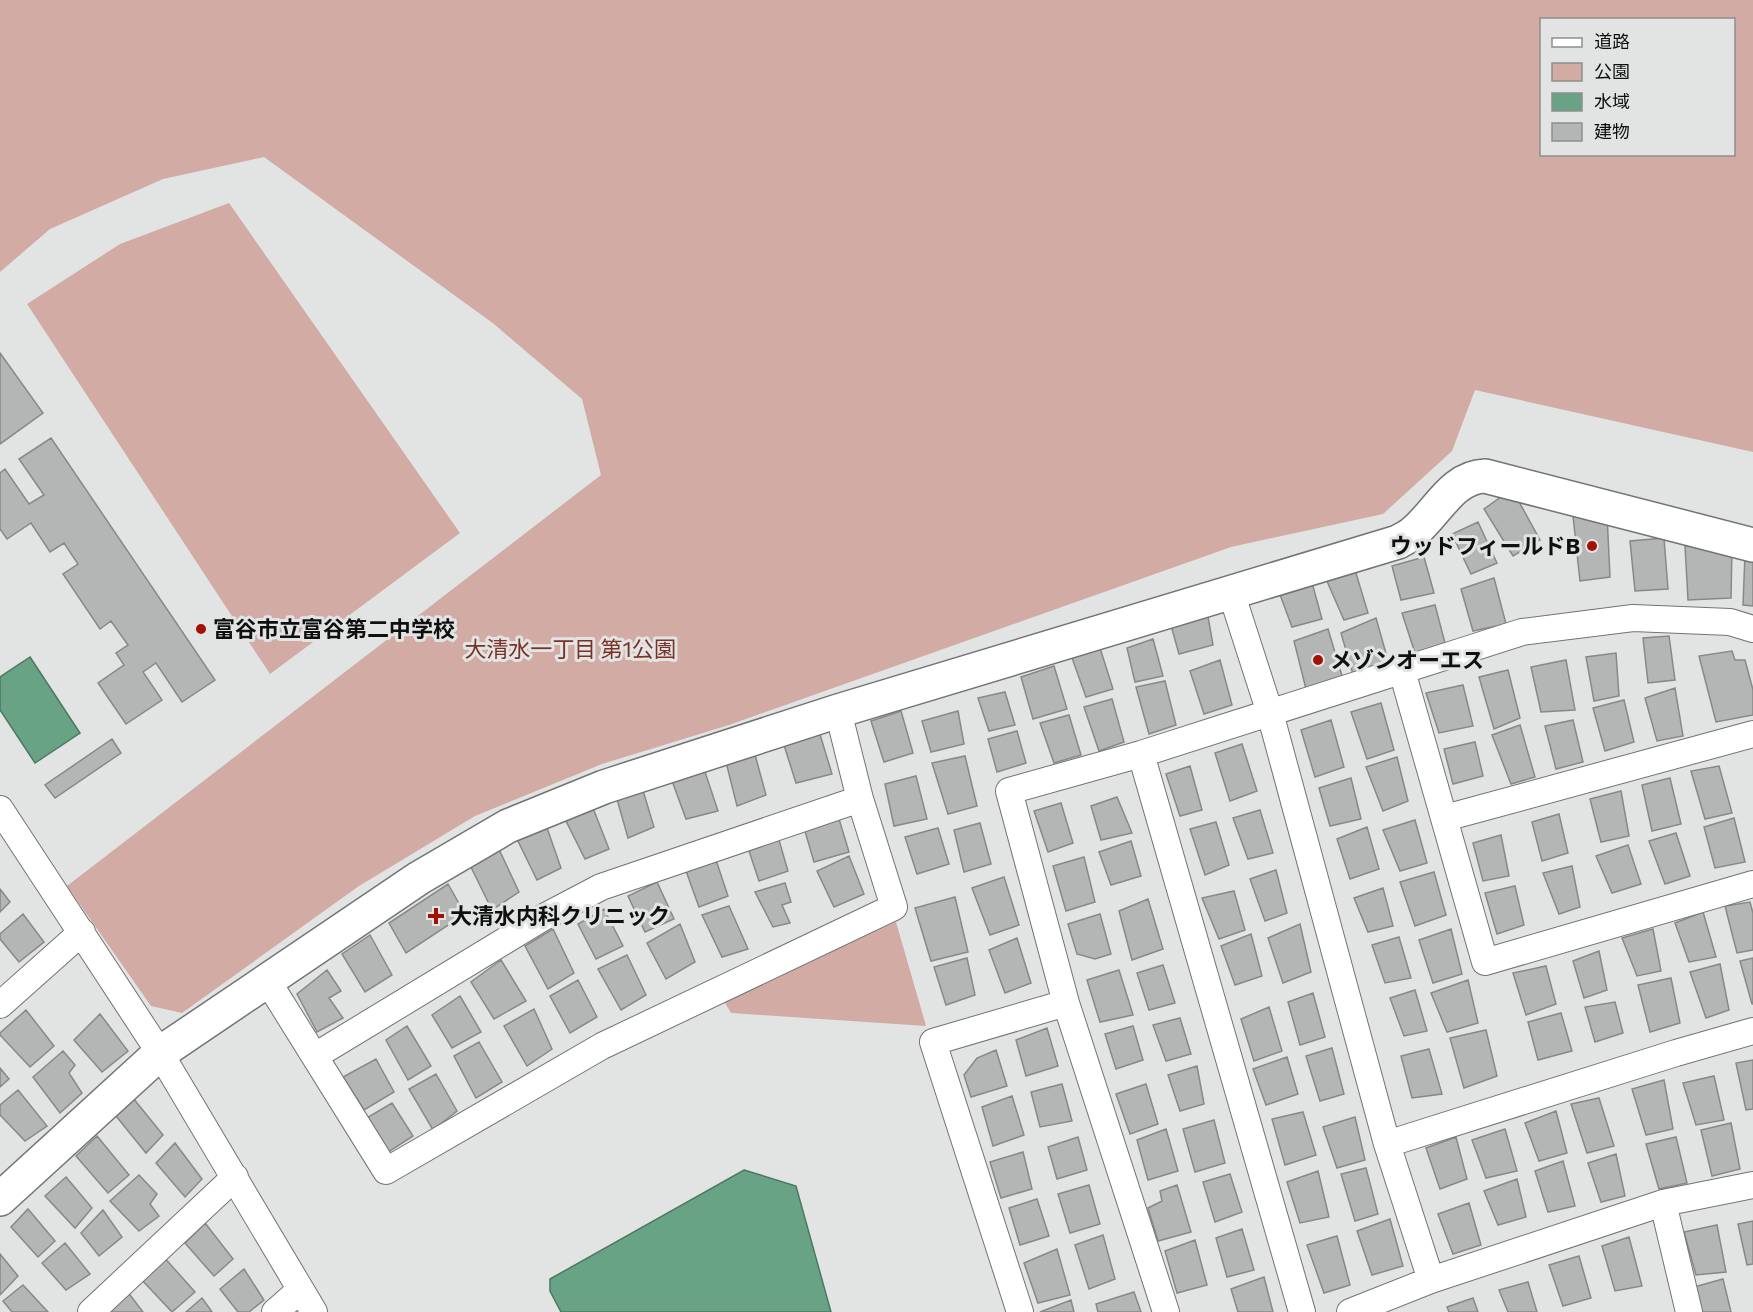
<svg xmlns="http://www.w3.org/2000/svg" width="1753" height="1312" font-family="Commissioner,'Noto Sans JP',sans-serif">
<rect width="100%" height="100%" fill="#e1e4e3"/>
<path fill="#d1aba4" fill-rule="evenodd" d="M0,0H1753V452L1475,390L1452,451L1383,514L1231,547L729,725L602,764L475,816L359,886L182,1013L151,1006L67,886L601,475L582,399L494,324L264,157L163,179L50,229L0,272ZM1542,20H1734V154H1542Z
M229,203L460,533L270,674L27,304L120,244Z
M896,922L926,1026L731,1013L724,1001Z"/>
<path fill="#69a386" stroke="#4e7762" stroke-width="1.5" d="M30,657L80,733L35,763L0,710V677Z
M744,1170L796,1186L831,1312H561L550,1291V1279Z"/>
<path fill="#b3b6b5" stroke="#868988" stroke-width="1.5" d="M0,353L43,413L0,444Z
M51,438L215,680L182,702L156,663L143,672L162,700L126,724L98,683L124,665L116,653L128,645L111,621L100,629L63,574L78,564L64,543L50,552L31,523L7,539L0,529V473L5,469L29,504L44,495L19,459Z
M1512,489L1540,540L1513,556L1484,509Z
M1607,514L1610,577L1580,581L1573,516Z
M1478,522L1497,563L1471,574L1452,534Z
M1664,538L1668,589L1635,591L1630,541Z
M1685,546L1732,547L1731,598L1688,600Z
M1745,554L1753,555V606L1743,605Z
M1424,557L1434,593L1401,600L1392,566Z
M1355,570L1368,613L1344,620L1326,579Z
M1494,578L1506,624L1473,631L1461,589Z
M1311,579L1322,619L1292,627L1279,592Z
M1435,605L1445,643L1415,653L1402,613Z
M1207,611L1213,645L1179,654L1170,622Z
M1376,618L1389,664L1354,678L1341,633Z
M1328,629L1343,679L1306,689L1294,641Z
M1669,636L1675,680L1648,683L1643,638Z
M1153,639L1163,676L1135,682L1127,648Z
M1100,648L1113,689L1086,697L1072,658Z
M1732,651L1735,660H1745L1753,690V715L1716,722L1699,656Z
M1616,653L1619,696L1594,701L1586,657Z
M1220,660L1232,705L1204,714L1190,671Z
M1566,660L1575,710L1541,712L1531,667Z
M1054,666L1067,709L1033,719L1021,677Z
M1508,670L1520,718L1494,729L1479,677Z
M1165,681L1176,725L1149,734L1136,687Z
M1463,685L1473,726L1439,733L1426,693Z
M1675,688L1683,736L1657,741L1645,698Z
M1005,692L1015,725L989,731L978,698Z
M1112,699L1124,742L1099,751L1084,707Z
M1624,700L1634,742L1605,751L1593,708Z
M1381,703L1394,750L1367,759L1351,712Z
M901,711L913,753L884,762L871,721Z
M958,711L964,744L931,752L922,721Z
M1069,715L1081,755L1054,763L1040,723Z
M1331,720L1344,767L1315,777L1301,730Z
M1573,720L1583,762L1556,769L1545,726Z
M1520,725L1535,777L1511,784L1492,735Z
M819,731L832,774L796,783L783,742Z
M1017,731L1026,763L997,772L988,739Z
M112,739L121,753L55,798L45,785Z
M1475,742L1483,776L1453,784L1444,749Z
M1242,744L1257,791L1230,801L1215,753Z
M754,751L766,795L737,806L726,762Z
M965,756L977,806L948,814L932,763Z
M1397,757L1408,801L1383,811L1366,767Z
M1190,766L1202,810L1180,816L1166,774Z
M1719,766L1732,813L1705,819L1691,771Z
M704,769L718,811L686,819L671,778Z
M916,776L927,819L894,826L885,784Z
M1351,778L1361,819L1330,826L1319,788Z
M1670,778L1681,824L1652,831L1642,785Z
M641,784L654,827L628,838L615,792Z
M1621,791L1629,836L1601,842L1590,799Z
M1117,797L1132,833L1101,840L1091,806Z
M591,803L609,849L585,859L564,817Z
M1061,803L1073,843L1048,852L1034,811Z
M836,809L849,852L814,862L802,821Z
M1260,810L1273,853L1248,859L1233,818Z
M1559,814L1568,853L1542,861L1532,822Z
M1734,818L1745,862L1715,868L1704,827Z
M1415,820L1427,863L1400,871L1383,830Z
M1216,822L1229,865L1205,875L1190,829Z
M980,823L991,864L964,872L954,830Z
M546,825L561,868L537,880L517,839Z
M1367,827L1379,869L1350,879L1337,839Z
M938,828L949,864L917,874L905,837Z
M776,830L788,871L759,881L746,842Z
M1676,833L1690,876L1665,884L1649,841Z
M1501,835L1509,876L1483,881L1473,843Z
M1131,841L1141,876L1111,885L1099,852Z
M1628,845L1641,884L1612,893L1596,856Z
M498,847L519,892L492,910L469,863Z
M849,856L864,894L834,907L817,871Z
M1084,857L1095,902L1066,911L1053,866Z
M716,860L728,896L699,907L686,871Z
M1572,866L1580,907L1559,914L1543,873Z
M1276,870L1287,913L1265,921L1250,879Z
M1434,872L1446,915L1415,926L1400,882Z
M1004,877L1019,925L990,935L972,888Z
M657,882L674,919L645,932L628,896Z
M785,883L791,902L782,905L790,923L773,927L755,892Z
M448,884L465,914L406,953L389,923Z
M1515,886L1524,925L1497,934L1485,893Z
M1383,888L1393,926L1368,932L1354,898Z
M0,889L10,902L0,912Z
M1234,891L1245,930L1219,939L1202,898Z
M955,897L968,952L931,961L915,908Z
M1148,899L1163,949L1132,960L1119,911Z
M1750,902L1753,913V950L1737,953L1725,906Z
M729,906L748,949L722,957L702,915Z
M604,909L623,946L596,959L578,924Z
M1703,912L1716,957L1689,962L1675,923Z
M23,914L44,942L19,962L0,939V934Z
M1100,914L1111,954L1095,959L1077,954L1068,924Z
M680,924L695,962L666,979L647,943Z
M1300,924L1311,972L1283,983L1268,938Z
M553,929L574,973L548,989L525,946Z
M1451,929L1462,974L1433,983L1419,940Z
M1653,929L1661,971L1637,976L1622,938Z
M1251,934L1262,976L1235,985L1221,946Z
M370,935L392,975L365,992L342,954Z
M1399,937L1411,978L1385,983L1372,945Z
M1017,938L1031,983L1005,993L989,950Z
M1599,951L1607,990L1584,998L1573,961Z
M627,955L646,995L621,1010L598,969Z
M967,958L975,995L946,1005L934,967Z
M1753,958V1004H1752L1740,961Z
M501,960L526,1001L494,1019L471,982Z
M1720,964L1729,1010L1706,1018L1690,972Z
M1163,965L1175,1003L1149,1010L1137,973Z
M1546,966L1556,1004L1526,1015L1513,973Z
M327,970L341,991L329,998L343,1018L317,1032L297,994Z
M1119,970L1133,1015L1100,1022L1087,980Z
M1671,978L1680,1023L1650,1032L1638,985Z
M578,980L597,1017L570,1033L550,996Z
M1468,980L1478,1023L1447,1032L1431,993Z
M1415,990L1427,1031L1404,1036L1390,998Z
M1313,993L1325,1037L1300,1045L1288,1002Z
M460,996L481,1032L452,1048L432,1015Z
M1615,1002L1623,1033L1595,1042L1585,1007Z
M1269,1007L1282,1051L1254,1061L1241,1019Z
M534,1009L552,1049L527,1066L504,1026Z
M26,1010L54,1046L30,1067L0,1035V1033Z
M1561,1013L1572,1051L1538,1060L1528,1022Z
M100,1014L128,1051L102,1072L74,1040Z
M1180,1018L1191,1054L1166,1061L1153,1025Z
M407,1026L431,1066L408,1080L386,1040Z
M1133,1026L1143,1060L1116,1069L1105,1034Z
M1047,1028L1058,1066L1026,1076L1016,1040Z
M1486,1030L1497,1076L1464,1088L1450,1038Z
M479,1042L502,1082L476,1098L454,1056Z
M1332,1048L1344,1094L1320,1101L1306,1056Z
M1429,1049L1442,1094L1412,1098L1401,1056Z
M996,1050L1007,1086L971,1097L964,1075L977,1058Z
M63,1051L75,1065L69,1073L82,1093L60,1113L33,1077Z
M1287,1057L1298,1094L1266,1105L1253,1069Z
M376,1059L394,1092L364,1110L343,1077Z
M1753,1060V1109L1746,1110L1736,1063Z
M1197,1066L1204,1104L1180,1111L1168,1075Z
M0,1068L9,1079L0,1087Z
M436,1074L457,1111L433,1130L409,1089Z
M1714,1076L1724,1120L1696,1125L1683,1083Z
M1664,1080L1673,1129L1646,1135L1632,1089Z
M1062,1084L1072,1121L1040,1127L1031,1092Z
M1146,1084L1158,1124L1130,1134L1116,1094Z
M18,1090L47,1126L25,1141L0,1115V1105Z
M1012,1096L1024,1135L993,1146L982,1107Z
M133,1098L163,1135L146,1153L116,1116Z
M1599,1098L1614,1146L1587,1153L1571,1104Z
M392,1103L413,1136L387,1153L365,1119Z
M1556,1111L1567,1153L1539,1161L1525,1123Z
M1303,1112L1316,1155L1285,1165L1272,1119Z
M1355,1117L1365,1160L1337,1168L1323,1127Z
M1214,1120L1225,1163L1195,1172L1183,1129Z
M1731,1123L1740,1169L1712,1176L1701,1130Z
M1166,1129L1178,1171L1148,1180L1137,1140Z
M1505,1129L1517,1171L1486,1178L1472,1140Z
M97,1136L129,1175L108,1193L76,1156Z
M1078,1137L1087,1170L1057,1179L1048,1147Z
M1456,1137L1467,1179L1440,1189L1426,1148Z
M1676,1137L1687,1183L1659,1189L1646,1144Z
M175,1143L202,1179L185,1197L156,1163Z
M1023,1152L1032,1189L1001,1198L990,1162Z
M1616,1154L1625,1196L1601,1202L1588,1163Z
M1563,1161L1575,1206L1548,1212L1535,1171Z
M1366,1168L1378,1214L1355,1221L1341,1174Z
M1318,1171L1329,1217L1300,1223L1287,1182Z
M1230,1174L1242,1212L1215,1222L1203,1182Z
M139,1175L157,1194L150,1204L159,1216L139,1231L110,1201Z
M66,1177L92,1208L75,1228L45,1196Z
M1517,1179L1526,1217L1498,1225L1484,1191Z
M1089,1185L1100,1224L1070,1233L1058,1194Z
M1177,1185L1191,1232L1158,1241L1148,1208L1162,1201L1160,1191Z
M1037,1199L1049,1236L1020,1245L1009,1208Z
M1469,1203L1481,1245L1453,1254L1438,1214Z
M28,1209L55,1241L38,1257L11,1227Z
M103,1210L122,1237L99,1256L81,1233Z
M1390,1219L1403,1266L1372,1275L1357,1231Z
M1753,1221V1264L1747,1265L1738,1224Z
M205,1223L233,1259L214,1276L185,1243Z
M1717,1225L1726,1272L1696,1275L1684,1232Z
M1242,1229L1254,1270L1227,1277L1216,1238Z
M1103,1235L1115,1279L1089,1289L1075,1245Z
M1337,1236L1350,1285L1324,1293L1307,1245Z
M1629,1237L1642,1286L1615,1291L1602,1246Z
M1195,1240L1207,1285L1177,1293L1165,1251Z
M65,1243L90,1274L66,1290L42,1263Z
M1057,1249L1070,1295L1038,1303L1024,1263Z
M0,1254L18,1276L0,1295Z
M162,1255L195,1292L172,1312L140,1278Z
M1579,1256L1591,1298L1563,1306L1549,1265Z
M244,1269L264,1300L249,1312H238L220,1289Z
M1264,1277L1273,1312H1238L1231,1289Z
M1723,1279L1731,1312H1701L1694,1287Z
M1528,1282L1537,1312H1508L1499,1290Z
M23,1285L48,1312H12L3,1301Z
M127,1291L143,1312H106Z
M1134,1292L1141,1312H1098L1096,1304Z
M202,1298L212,1312H186Z
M1473,1298L1478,1312H1449L1447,1307Z
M1071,1300L1074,1312H1040Z"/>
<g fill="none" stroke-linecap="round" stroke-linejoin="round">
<g stroke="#717473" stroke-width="28">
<path id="street" d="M1231,592L1270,713L1387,1144L1431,1280
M1402,671L1485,962L1753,884
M1141,754L1302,1312
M0,809L160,1053L314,1312
M1445,818L1753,734
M267,980L386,1171L602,1046L894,907L860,799L838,711
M0,1005L82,932
M315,1056L544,917L601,887L860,799
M1387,1144L1676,1053L1753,1031
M1663,1203L1689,1312
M91,1312L235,1177
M275,1312L300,1290
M1020,1312L933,1042L1066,1003
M1166,1312L1066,1003L1009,791L1141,754L1522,632L1633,618L1730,622L1753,629
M1350,1312L1431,1280L1663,1203L1753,1185"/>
</g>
<g stroke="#717473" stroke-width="36">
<path id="secondary" d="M0,1199L160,1053L419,878L508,826L604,787L838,711L1398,542C1403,539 1410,536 1414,532C1437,513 1452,477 1485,476L1753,545"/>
</g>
<use href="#street" stroke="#fff" stroke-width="26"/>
<use href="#secondary" stroke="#fff" stroke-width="33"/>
</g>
<g fill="#a41005" stroke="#e1e4e3" stroke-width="2">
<circle cx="1592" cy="546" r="6"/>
<circle cx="201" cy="629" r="6"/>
<circle cx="1318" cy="660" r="6"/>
<path d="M433 907h6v6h6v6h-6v6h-6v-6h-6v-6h6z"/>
</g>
<g text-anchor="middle" stroke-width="6" stroke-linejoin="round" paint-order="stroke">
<g font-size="22" font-weight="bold" fill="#0e0f0e" stroke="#e1e4e3" text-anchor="start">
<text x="1580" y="554" text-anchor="end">ウッドフィールドB</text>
<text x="213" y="637">富谷市立富谷第二中学校</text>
<text x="1330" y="668">メゾンオーエス</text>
<text x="450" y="924">大清水内科クリニック</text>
</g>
<g font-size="22" fill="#7a3127" stroke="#e1e4e3">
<text x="570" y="657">大清水一丁目 第1公園</text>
</g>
</g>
<rect x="1540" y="18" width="195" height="138" fill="#e1e4e3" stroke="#8d8f8e" stroke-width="1.5"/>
<rect x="1552" y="38" width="30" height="9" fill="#ffffff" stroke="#8d8f8e" stroke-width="1.5"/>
<text x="1594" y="48" font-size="18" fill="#0e0f0e">道路</text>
<rect x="1552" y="63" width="30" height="18" fill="#d1aba4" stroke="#8d8f8e" stroke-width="1.5"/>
<text x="1594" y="78" font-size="18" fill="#0e0f0e">公園</text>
<rect x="1552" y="93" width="30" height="18" fill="#69a386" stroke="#8d8f8e" stroke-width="1.5"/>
<text x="1594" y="108" font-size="18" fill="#0e0f0e">水域</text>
<rect x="1552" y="123" width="30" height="18" fill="#b3b6b5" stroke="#8d8f8e" stroke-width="1.5"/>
<text x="1594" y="138" font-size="18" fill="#0e0f0e">建物</text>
</svg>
